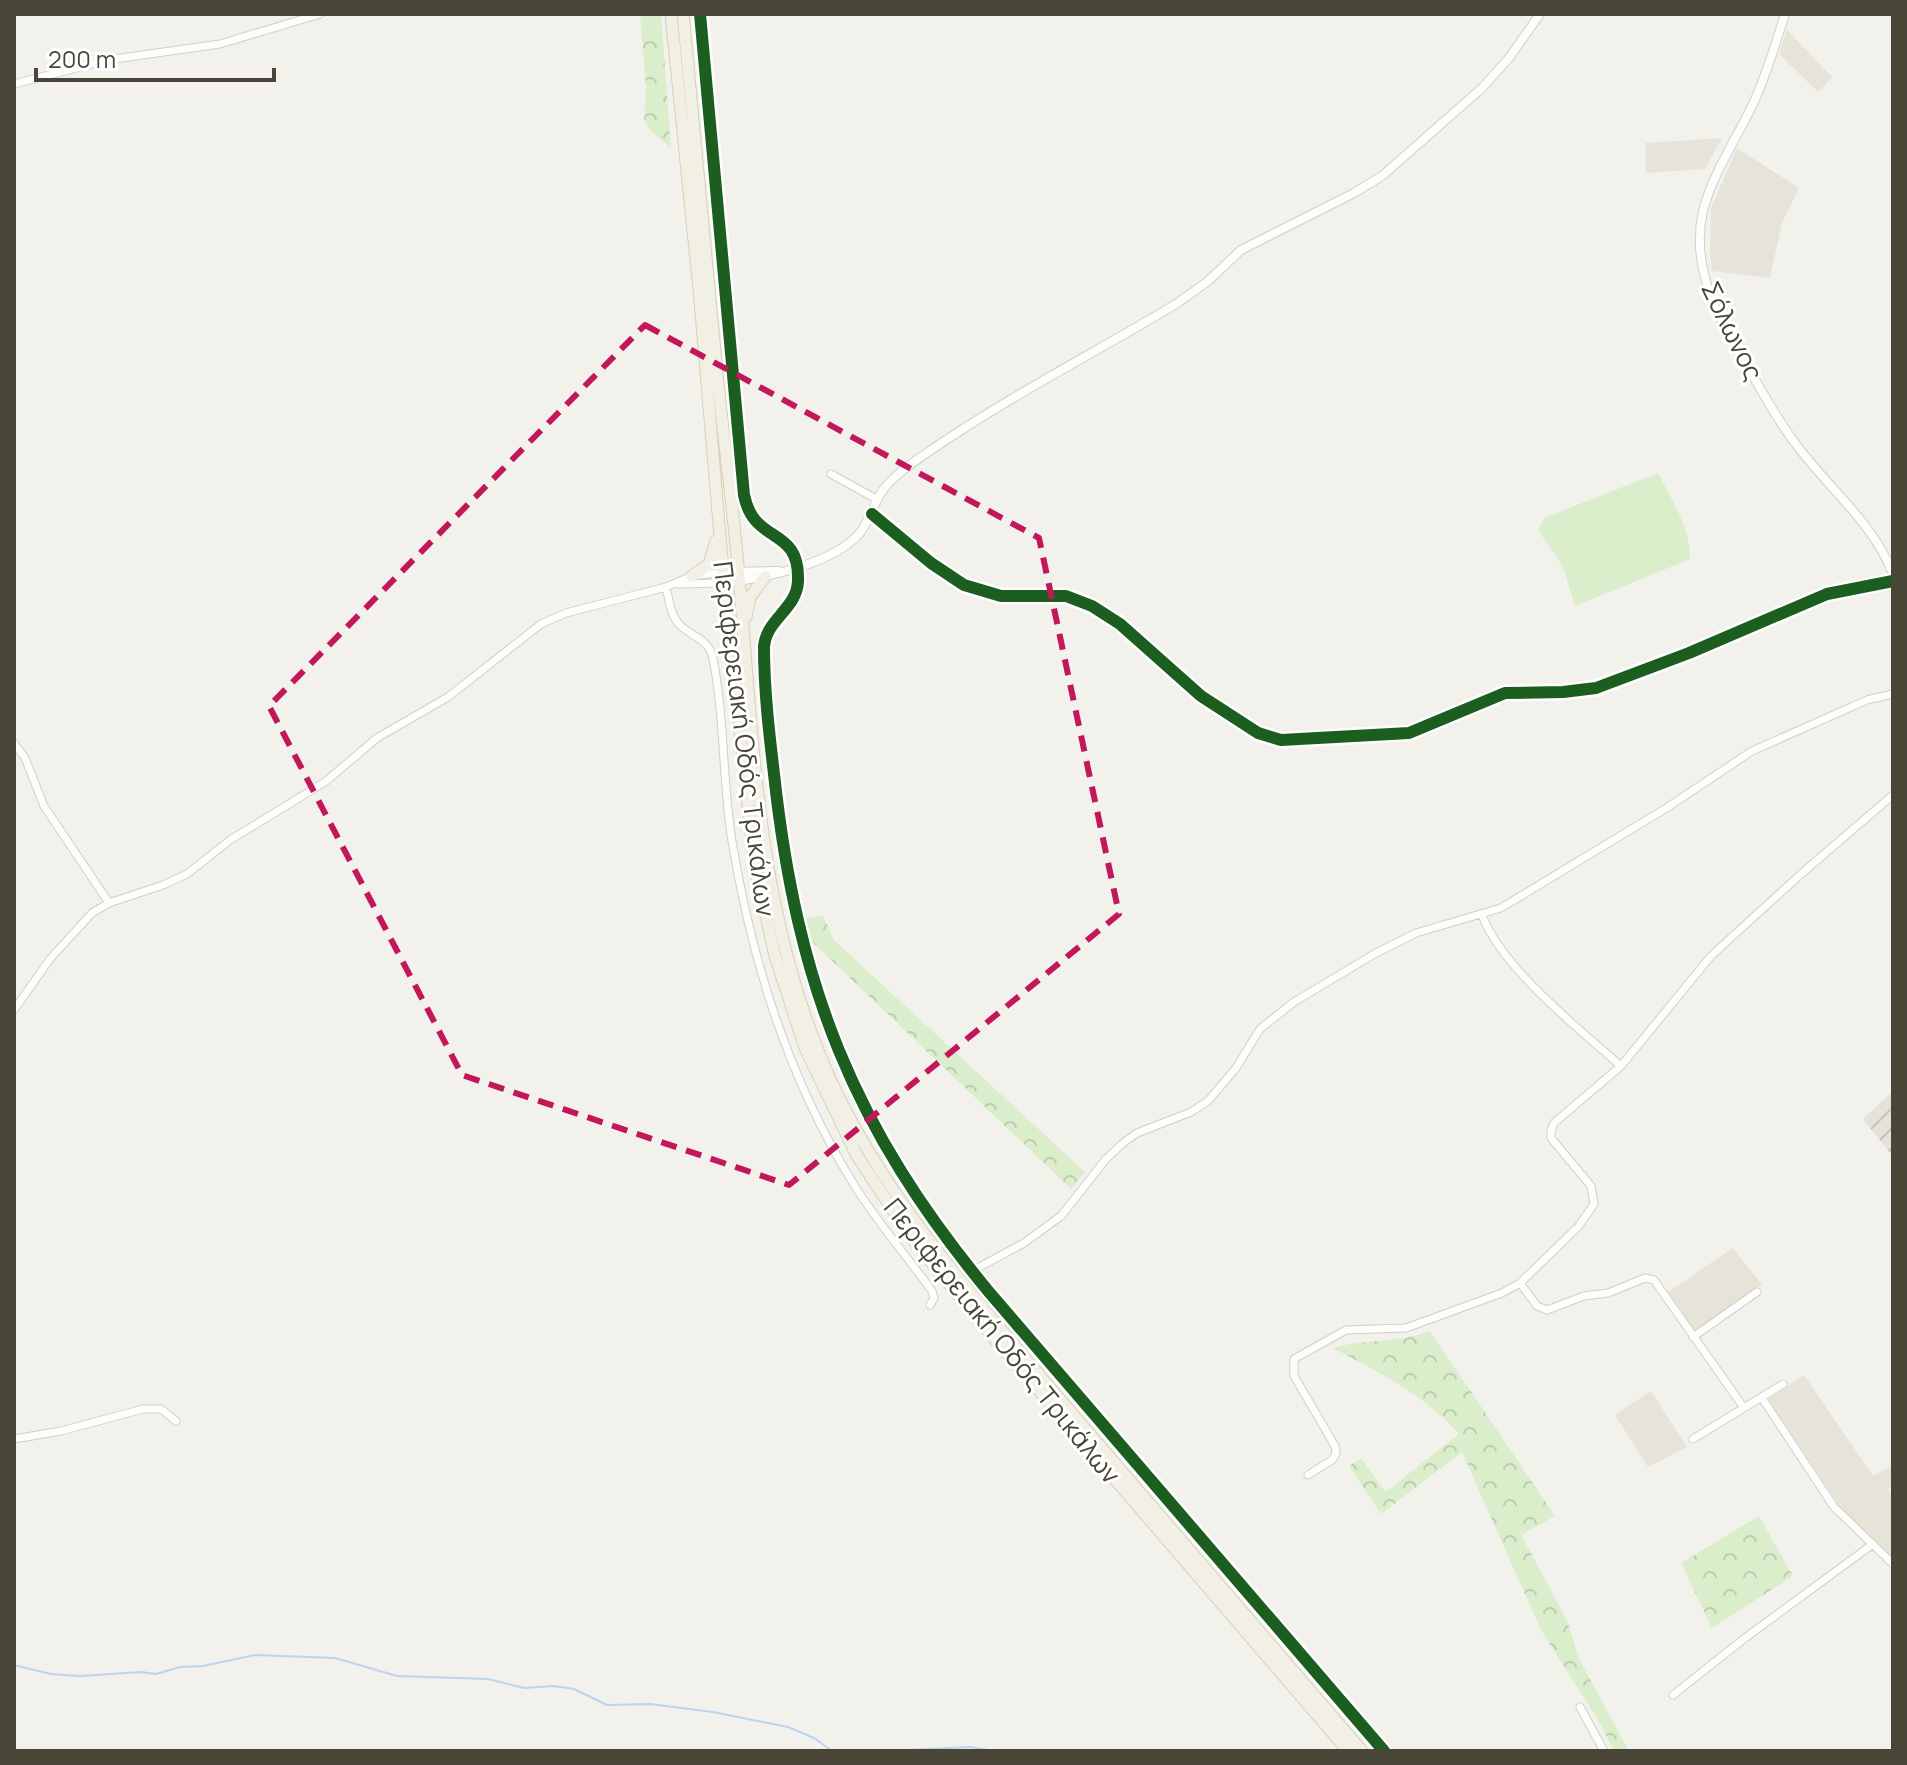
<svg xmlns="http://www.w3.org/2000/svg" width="1907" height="1765" font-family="Manrope,sans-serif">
<defs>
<pattern id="industrial-furrows" width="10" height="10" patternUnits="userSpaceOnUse" patternTransform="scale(2)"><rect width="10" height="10" fill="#e5e2dc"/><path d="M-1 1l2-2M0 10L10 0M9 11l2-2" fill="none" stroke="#c6c3bd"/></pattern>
<pattern id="forest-crowns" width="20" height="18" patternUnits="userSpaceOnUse" patternTransform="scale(2)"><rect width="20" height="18" fill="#dbeecc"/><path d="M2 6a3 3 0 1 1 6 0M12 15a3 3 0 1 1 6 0" fill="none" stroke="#bdcdb0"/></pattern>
</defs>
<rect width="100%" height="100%" fill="#f2f1ec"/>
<path fill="#e6e4d9" d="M1787,30L1832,77L1818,92L1779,54Z
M1722,138L1705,169L1646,173L1645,143Z
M1737,148L1799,188L1782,223L1770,278L1712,271L1710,251L1711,208Z
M1733,1248L1762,1285L1695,1332L1668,1292Z
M1804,1375L1873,1476L1893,1465V1485L1887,1489L1893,1496V1559L1843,1511L1768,1399Z
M1651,1391L1687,1447L1648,1467L1615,1415Z"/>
<path fill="url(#industrial-furrows)" d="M1893,1091V1157L1863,1119Z"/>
<path fill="#dbeecc" d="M1658,473C1671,499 1691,528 1690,559L1575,606L1563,567L1538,530L1544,518Z"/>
<path fill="url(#forest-crowns)" d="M640,14H661L671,148L652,132L644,120L646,88Z
M823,916L834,940L1085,1172L1071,1189L805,935L802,918Z
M1430,1331L1555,1516L1521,1535L1567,1620L1579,1659L1629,1751H1614L1598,1720L1541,1630L1462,1452L1381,1514L1349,1466L1361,1458L1385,1492L1459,1434C1425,1395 1378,1372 1333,1348C1366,1338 1397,1344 1430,1331Z
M1759,1516L1793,1576L1712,1628L1681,1563Z"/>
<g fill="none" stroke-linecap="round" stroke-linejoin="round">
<path stroke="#bbd4f1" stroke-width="2" d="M14,1665L51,1674L80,1676L141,1672L156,1674L180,1667L203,1666L255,1655L335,1658L397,1676L488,1679L524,1688L554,1686L574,1689L607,1705L650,1704L713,1712L788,1727L814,1738L832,1751
M886,1751L970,1747L995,1751"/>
<g stroke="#d0cfc9" stroke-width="9">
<path id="minor" d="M700,14L744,495C754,546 800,525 798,581C797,609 766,619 764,647C764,689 769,732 774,774C797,986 853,1128 989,1292L1384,1751
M14,84L107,60L220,44L320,14
M831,474L878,500
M872,514L931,563L964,585L1001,596H1066L1092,606L1120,624L1201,696L1258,733L1281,740L1409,733L1505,693L1563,692L1596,688L1689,653L1827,594L1893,581
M678,584L724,583
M666,587C669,599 670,614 679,624C690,636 705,637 712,654C725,715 722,779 732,841C752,963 788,1078 853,1183C876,1221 906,1255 932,1291L934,1298L930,1305
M14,743L25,758L44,806L109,903
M1482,915C1501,967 1579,1029 1621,1066
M14,1010L50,959L92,913L109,903L163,885L187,874L230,840L325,782L377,738L448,697L541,624L566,613L666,587L692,576L723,572
M972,1271L1024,1243L1061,1216L1106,1159L1123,1143L1137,1133L1191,1112L1208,1101L1236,1068L1260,1029L1294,1002L1376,953L1416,933L1501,908L1668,807L1752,751L1867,700L1893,694
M1520,1283L1537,1306L1547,1310L1584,1296L1608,1293L1645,1278L1654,1280L1744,1408
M1693,1337L1757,1292
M1762,1398L1834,1507L1893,1564
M14,1439L61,1431L143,1409H161L176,1421
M1693,1439L1783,1384
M1308,1475L1332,1460L1336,1454L1335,1446L1294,1376V1359L1346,1330L1406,1328L1502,1293L1520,1283L1578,1227L1594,1204L1591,1186L1551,1138V1131L1554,1123L1621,1066L1711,956L1801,874L1893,795
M1673,1695L1745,1638L1873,1544
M1580,1707L1604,1751"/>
</g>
<g stroke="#d0cfc9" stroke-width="10">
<path id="tertiary" d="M1785,14C1775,45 1766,77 1752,106C1735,141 1713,173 1703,211C1689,272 1723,326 1753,376C1766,399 1779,422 1795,443C1827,487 1873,522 1893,574
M723,572L778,571
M724,583C763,578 831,565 859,534C869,522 872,509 879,496C891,476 915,461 934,448C1012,395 1096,352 1176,304L1207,282L1241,250L1354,193L1382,176L1482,88L1509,58L1540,14"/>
</g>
<g stroke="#d5d1b9" stroke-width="13">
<path id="primary" d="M671,14L699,289L724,583L754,862L775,956L805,1048L857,1156L910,1236L993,1337L1348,1751
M683,14C695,133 706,253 717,373C724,441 733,508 739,576C754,751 757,918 831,1081C886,1200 974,1297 1057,1396C1158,1515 1260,1633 1362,1751
M692,576L709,564L716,541
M746,617L750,597L765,577"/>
</g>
<use href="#minor" stroke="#fdfdfc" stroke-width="7"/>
<use href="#tertiary" stroke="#fdfdfc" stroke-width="8"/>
<use href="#primary" stroke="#f2f0e4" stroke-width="11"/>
<g stroke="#fff" stroke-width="17">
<path id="cycleway" d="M700,14L744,495C754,546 800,525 798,581C797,609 766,619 764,647C764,689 769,732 774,774C797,986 853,1128 989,1292L1384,1751
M872,514L931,563L964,585L1001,596H1066L1092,606L1120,624L1201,696L1258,733L1281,740L1409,733L1505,693L1563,692L1596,688L1689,653L1827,594L1893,581"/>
</g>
<use href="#cycleway" stroke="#1b5e20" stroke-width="12"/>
</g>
<path fill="none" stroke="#c2185b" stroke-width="6" stroke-dasharray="16 10" stroke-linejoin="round" d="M645,325L1039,538L1119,914L789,1185L462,1075L269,706Z"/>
<g text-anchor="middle" stroke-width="6" stroke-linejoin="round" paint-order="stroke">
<g font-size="26" fill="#494537" stroke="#fff">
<text transform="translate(1732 331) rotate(64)" y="9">Σόλωνος</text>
<text transform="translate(744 739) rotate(83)" y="9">Περιφερειακή Οδός Τρικάλων</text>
<text transform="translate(1002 1341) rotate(51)" y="9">Περιφερειακή Οδός Τρικάλων</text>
</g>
</g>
<rect width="1907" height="1765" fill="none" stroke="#494537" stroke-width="32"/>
<path d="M36 68v12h238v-12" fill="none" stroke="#494537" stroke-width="4"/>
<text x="48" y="68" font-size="24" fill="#494537" stroke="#ffffff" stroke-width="6" paint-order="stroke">200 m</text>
</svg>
